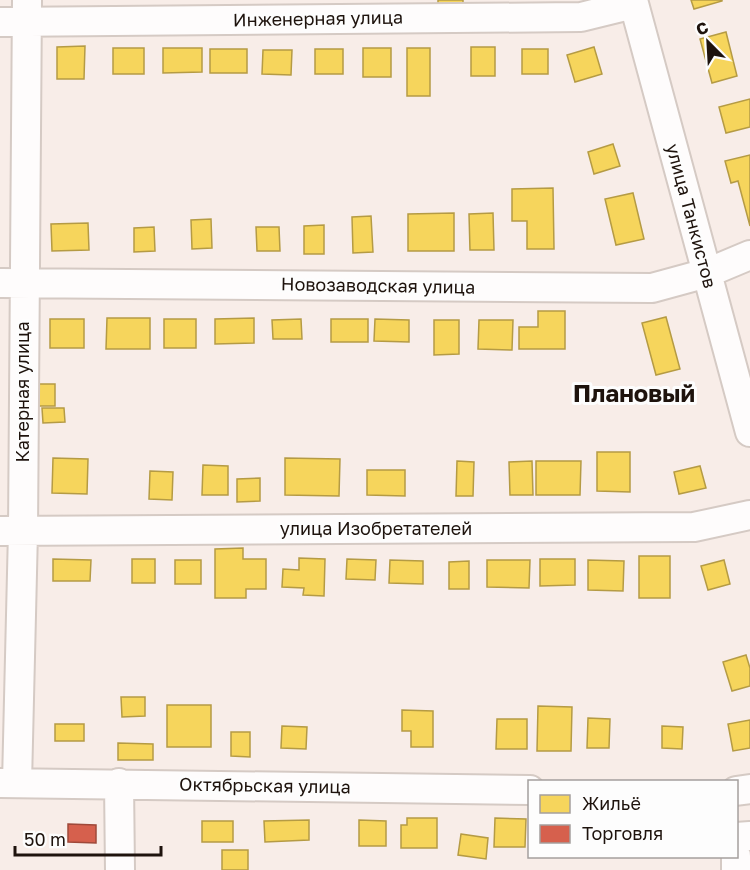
<svg xmlns="http://www.w3.org/2000/svg" width="750" height="870" font-family="'Golos Text',sans-serif">
<rect width="100%" height="100%" fill="#f8ede8"/>
<path fill="#f6d55c" stroke="#b59b44" stroke-width="1.5" d="M438,0H463V4H438Z
M691,0H722V1L694,9Z
M726,32L737,76L712,83L700,39Z
M85,46L84,79H57V47Z
M471,47H495V76H471Z
M594,47L602,74L575,82L567,55Z
M113,48H144V74H113Z
M163,48H202V72L163,73Z
M363,48H391V77H363Z
M407,48H430V96H407Z
M210,49H247V73H210Z
M315,49H343V74H315Z
M522,49H548V74H522Z
M263,50H292L291,75L262,74Z
M750,99V127L726,133L719,107Z
M613,144L620,166L594,174L588,152Z
M750,155V226L738,181L731,183L725,161Z
M553,188L554,249H527V221H512V189Z
M633,193L644,239L616,245L605,199Z
M454,213V251H408V214Z
M493,213L494,250H470L469,214Z
M371,216L373,252L353,253L352,217Z
M211,219L212,248L192,249L191,220Z
M88,223L89,250L52,251L51,224Z
M324,225V254H304V226Z
M154,227L155,251L134,252V228Z
M256,227H279L280,251H257Z
M538,311H565V349H519V327H538Z
M666,317L680,369L656,375L642,323Z
M107,318H150V349H106Z
M254,318V343L215,344V319Z
M50,319H84V348H50Z
M164,319H196V348H164Z
M301,319L302,339H273L272,320Z
M331,319H368V342H331Z
M375,319L409,320V342L374,341Z
M434,320H459V354L434,355Z
M479,320H513L512,350L478,349Z
M38,384H55V406H38Z
M42,408H64L65,422L43,423Z
M597,452H630V492L597,491Z
M53,458L88,459L87,494L52,493Z
M285,458L340,459L339,496L285,495Z
M457,461L474,462L473,496H456Z
M532,461L533,495H510L509,462Z
M536,461H581L580,495H536Z
M203,465L228,466V495H202Z
M700,466L706,488L679,494L674,472Z
M367,470H405V496L367,495Z
M150,471L173,472L172,500L149,499Z
M260,478V501L237,502V479Z
M243,548V559H266V589H246V598H215V549Z
M639,556H670V598H639Z
M299,558L325,559L324,596L303,595L304,588L282,587L283,569L299,570Z
M53,559L91,560L90,581H53Z
M132,559H155V583H132Z
M347,559L376,560L375,580L346,579Z
M540,559H575V585L540,586Z
M175,560H201V584H175Z
M390,560L423,561V584L389,583Z
M487,560H530L529,588L487,587Z
M588,560L624,561L623,591L588,590Z
M724,560L730,584L708,590L701,566Z
M469,561V589H449V562Z
M746,655L750,668V686L732,691L723,662Z
M121,697H145V716L122,717Z
M167,705H211V747H167Z
M538,706L572,707L571,751H537Z
M402,710L433,711V747H411V731H402Z
M588,718L610,719L609,748H587Z
M497,719H527V749H496Z
M750,720V748L733,751L728,724Z
M55,724H84V741H55Z
M282,726L307,727L306,749L281,748Z
M662,726L683,727L682,749L662,748Z
M231,732H250V757L231,756Z
M118,743L153,744V760H118Z
M407,818H437V848H401V825H407Z
M495,818L526,819L525,847H494Z
M309,820V840L265,842L264,821Z
M359,820L386,821V846H359Z
M202,821H233V842H202Z
M461,834L488,838L486,859L458,855Z
M222,850H248V870H222Z"/>
<path fill="#d6604d" stroke="#9f493a" stroke-width="1.5" d="M68,824L96,825V843L68,842Z"/>
<g fill="none" stroke-linecap="round" stroke-linejoin="round">
<g stroke="#d5cac4" stroke-width="32">
<path id="minor" d="M633,0L750,432
M0,22L581,17L634,4
M0,283L652,288L707,273L750,255
M0,531L694,527L750,515
M0,783L530,790
M17,783L23,531L27,0
M119,783L120,870
M736,791L750,789
M736,837L750,836
M736,856V870"/>
</g>
<use href="#minor" stroke="#fefcfc" stroke-width="28"/>
</g>
<g text-anchor="middle" stroke-width="6" stroke-linejoin="round" paint-order="stroke">
<g font-size="18" fill="#1e130d" stroke="#fdfdfd">
<text transform="translate(318 19) rotate(-1)" y="6">Инженерная улица</text>
<text transform="translate(691 216) rotate(75)" y="6">улица Танкистов</text>
<text transform="translate(378 286) rotate(1)" y="6">Новозаводская улица</text>
<text transform="translate(23 392) rotate(-90)" y="6">Катерная улица</text>
<text x="376" y="535">улица Изобретателей</text>
<text transform="translate(265 786) rotate(1)" y="6">Октябрьская улица</text>
</g>
<g font-size="24" font-weight="bold" fill="#1e130d" stroke="#fdfdfd">
<text x="634" y="402">Плановый</text>
</g>
</g>
<rect x="528" y="780" width="210" height="78" fill="#fdfdfd" stroke="#a49f9d" stroke-width="1.5"/>
<rect x="540" y="795" width="30" height="18" fill="#f6d55c" stroke="#a49f9d" stroke-width="1.5"/>
<text x="582" y="810" font-size="18" fill="#1e130d">Жильё</text>
<rect x="540" y="825" width="30" height="18" fill="#d6604d" stroke="#a49f9d" stroke-width="1.5"/>
<text x="582" y="840" font-size="18" fill="#1e130d">Торговля</text>
<g transform="translate(708 42) rotate(336)" stroke="#fdfdfd" stroke-width="4.5" paint-order="stroke">
<path d="M0-4.5L10 22L0 15L-10 22Z" fill="#1e130d"/>
<text y="-9" font-size="16" font-weight="bold" text-anchor="middle" fill="#1e130d">С</text>
</g>
<path d="M15 846v9h146v-9" fill="none" stroke="#1e130d" stroke-width="3"/>
<text x="24" y="846" font-size="18" fill="#1e130d" stroke="#fdfdfd" stroke-width="4.5" paint-order="stroke">50 m</text>
</svg>
